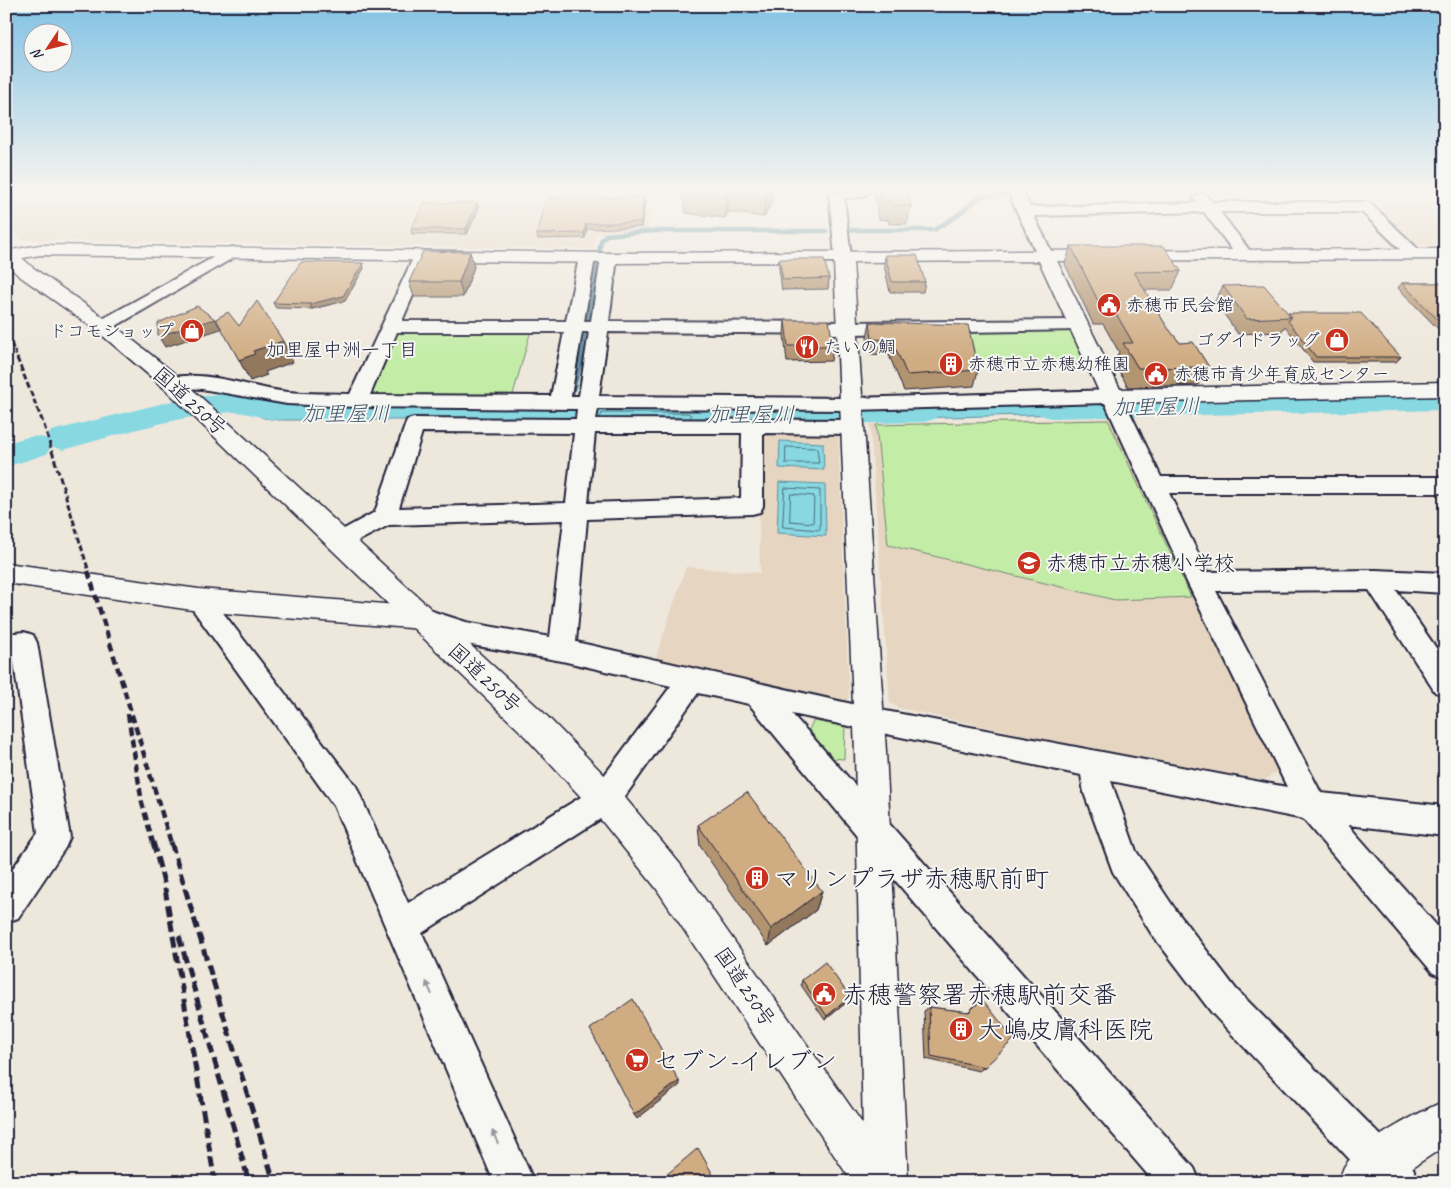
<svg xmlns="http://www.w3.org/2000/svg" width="1451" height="1188" font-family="Caveat,'Klee One',sans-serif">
<rect width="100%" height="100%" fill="#eee7dc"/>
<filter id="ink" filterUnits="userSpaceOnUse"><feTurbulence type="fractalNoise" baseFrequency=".02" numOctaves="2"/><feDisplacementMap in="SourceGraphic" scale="10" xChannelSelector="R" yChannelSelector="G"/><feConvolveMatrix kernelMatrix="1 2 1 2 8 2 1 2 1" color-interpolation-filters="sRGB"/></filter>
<g filter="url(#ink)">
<path fill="#e5d5c1" d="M6,192H795L652,199L647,229L596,235L594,249L22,240L6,225Z
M1355,192H1421L1445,213V246L1412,245Z
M1110,418L1277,771L1265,780L1077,746L899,708L890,703L870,424Z
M766,431H838L849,698L842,703L655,660L686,567L760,573L758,435Z"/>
<path fill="#c3eca7" stroke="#728771" d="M402,329L531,330L512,398L371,397L367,394L394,332Z
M1070,329L1088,365L974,360L966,331Z
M1108,420L1191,597L1115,600L888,545L876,425Z
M813,721L845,726L844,759L832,758L809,730Z"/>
<path fill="#88d8e1" stroke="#5f8f9f" d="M220,394L265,403L296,406L573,409L577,412L575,420H278L264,418L245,410L232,409L216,396Z
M1098,402L1104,406L1107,413L871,419L870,410Z
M595,408L832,409L836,411L837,423L594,422Z
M780,441L823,443L824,470L779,468Z
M779,482L825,484L826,536L777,533Z"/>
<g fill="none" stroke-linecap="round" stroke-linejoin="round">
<path stroke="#4b6b7d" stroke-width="1" d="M266,408L288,410L290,413C284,416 268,415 263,410Z
M600,418L602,413H688L691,415L690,418
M786,447L817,448L819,463H786Z
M785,488L820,490V530L783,527Z
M791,494L814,496L813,523L790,521Z"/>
<path stroke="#5f8f9f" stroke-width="4.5" d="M852,230H934L955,217L981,196L1034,192
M581,360L601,241L606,235L654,231H826"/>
<path stroke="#5f8f9f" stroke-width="5.5" d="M569,404L581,358"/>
<path fill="#88d8e1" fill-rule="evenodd" d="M1445,390V410L1051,418L1040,415L1035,408L1040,401L1051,398Z
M234,392L288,404L293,411L288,418C268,424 252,411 232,412C175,416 118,435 63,450L51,446L47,454L6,467V444C21,439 32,433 47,439L51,431L176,400Z
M924,402L935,405L940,412L935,419L924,422L783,425L772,422L767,415L772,408L783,405Z"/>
<g stroke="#22223b" stroke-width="4">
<path id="street" d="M829,192H869L862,197L844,198L851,257L849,261H837L835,257Z
M1008,192H1023L1030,207L1197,203L1193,198L1201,193L1206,195L1212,202H1366L1371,204L1423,254L1421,258H1409L1362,212H1220L1253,255L1251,259H1239L1204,212L1034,216L1053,255L1051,259H1039L1037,255Z
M232,247L238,249L240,252L238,255L109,330H97L94,326L97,322Z
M422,251L428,252L430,256L402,321H566L579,258L581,254H593L595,258L584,321H591L601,258L603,254H615L617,258L609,321L850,322L1077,320L1083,321L1086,325L1083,329L1077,330L850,334L608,332L599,396L853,398L1112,390L1119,392L1122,396L1161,477H1445V493H1169L1207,572L1376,570L1445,573V593L1396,590L1445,661V696L1435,692L1369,590L1216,591L1321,793L1445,806V836L1348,825L1445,935V978L1433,973L1303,819L1111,781L1136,851L1175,909L1236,989L1413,1168L1419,1182H1371L1212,1013L1151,933L1113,872L1084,793L1081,775L792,714L1194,1168L1200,1182H1154L864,844L749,704L698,693L616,809L422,933L534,1182H494L334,806L186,600L190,593L199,590L208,593L356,786L408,903L594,789L671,686L562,661L466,644L413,625L409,618L413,611L422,608L466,622L550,637L564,520L389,525L341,550L333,547L329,541L333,535L375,512L407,420L414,418L576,419L577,409L357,407L287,404L202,389L165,387L162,383L165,379C205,368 248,388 288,392C308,394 329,393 350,394L414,256L416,252ZM397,332H564L551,396L370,395ZM582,332H589L579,396H571ZM1105,403L1187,582L1287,787L870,708L576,642L587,519L752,514L760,512L763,506V433L853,434L860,432L863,427L860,422L853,420L596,419L598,409L853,410ZM422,432L574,433L566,503L399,508ZM595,433H742L741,498L588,503Z
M24,632L33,635L37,643L70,837L65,848L18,918L6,922V878L38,833L13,655L6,656V634Z"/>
</g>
<g stroke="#22223b" stroke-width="3">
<path id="secondary" d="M40,245L609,253L1445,249V259L1057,261L1120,389L1445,382V396L1112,403L1104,401L1101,396L1039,261L853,262L886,751L908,1182H864L855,751L834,262L609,263L40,255L6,261V251Z
M6,563L199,589L422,607L432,610L436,618L432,626L422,629L199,611L6,583Z"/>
</g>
<g stroke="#22223b" stroke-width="3">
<path id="primary" d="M1445,1101V1146L1390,1182H1338C1340,1177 1342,1172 1344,1167C1358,1144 1419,1112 1445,1101Z"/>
</g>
<g stroke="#22223b" stroke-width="3">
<path id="highway" d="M6,248L12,249L32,267L110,322L180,378L542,711L617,788L680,864L893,1167L900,1182H852L656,888L593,810L520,731L164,388L96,330L18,275L6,263Z"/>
</g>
<use href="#street" fill="#f6f6f2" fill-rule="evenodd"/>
<use href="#secondary" fill="#f6f6f2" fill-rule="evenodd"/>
<use href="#primary" fill="#f6f6f2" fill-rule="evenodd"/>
<use href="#highway" fill="#f6f6f2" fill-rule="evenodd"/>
<path stroke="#22223b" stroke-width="2.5" stroke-dasharray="5 2.5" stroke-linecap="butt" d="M6,330L18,360"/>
<path stroke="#22223b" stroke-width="3" stroke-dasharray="6 3" stroke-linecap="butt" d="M17,358L44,425L89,572"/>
<path stroke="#22223b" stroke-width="4.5" stroke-dasharray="8 4.5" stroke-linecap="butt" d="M88,571L171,843
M128,714L142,803L153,843"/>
<path stroke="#22223b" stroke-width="5" stroke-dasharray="11 5" stroke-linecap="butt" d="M153,842L164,883L215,1182
M171,842L274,1182
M179,936L249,1182"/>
</g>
<path fill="#b39470" stroke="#22223b" d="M682,192H772V201L764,217L728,212L725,218L686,213Z
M875,192H908L911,206L907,224H889L888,220L878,219Z
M644,197L645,201L641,227L587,229L585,238L538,239L537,234Z
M477,203L479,208L467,234H412L411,229Z
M1071,246L1181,271L1172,290H1144L1167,327L1180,343L1209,367L1198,385L1128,387L1114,362L1119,352L1103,324H1093L1065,264Z
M470,252L474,267L463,297H414L409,282Z
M885,255L925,282L923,292H890L884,265Z
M779,259L829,278L828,289L782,290L779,269Z
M364,268L345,301L312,309L276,308L273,303Z
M1402,283H1445V336L1398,288Z
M1223,286L1288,313L1401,357L1396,362H1313L1285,326L1281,332L1238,334L1215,301Z
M785,320L833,346L831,361L787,362L784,335Z
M870,322L978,370L974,386L904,391L889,355L869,354L867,337Z
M698,825L822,891L816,910L768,946L700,846Z
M802,980L847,1002L825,1020L801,985Z
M982,999L985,1067L979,1071L926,1059L924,1011L929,1007L968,1012Z"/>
<path fill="#92785b" stroke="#22223b" d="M767,192H772V201L764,217L765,197Z
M728,193V212L725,218V198Z
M644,197L645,201L641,227V222Z
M477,203L479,208L467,234L466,229Z
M586,224L587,229L585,238L584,233Z
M470,252L474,267L463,297L459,282Z
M363,263L364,268L345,301L312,309L310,304Z
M215,319L221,329L165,347L158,336Z
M283,341L293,362L265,372L267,375L250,381L239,360L253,351Z
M822,891L816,910L768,946L771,929Z
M850,997L847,1002L825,1020L827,1016Z
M679,1081L680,1085L637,1119L634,1115Z"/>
<path fill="#d0ac82" stroke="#22223b" d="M685,192H767L765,197L728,193L725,198Z
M880,192H908L911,206L892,205L891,201H881Z
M644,197L641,222L586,224L584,233L537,234L547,198Z
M424,203H477L466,229H411Z
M1071,246H1164L1181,271L1134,272L1167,327L1180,343L1193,342L1209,367L1138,368L1123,343H1133L1111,305H1100Z
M423,251L470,252L459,282H409Z
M885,255H917L925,282H892Z
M779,259H824L829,278L783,280Z
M301,262L363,263L343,296L310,304L273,303Z
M1402,283H1445V327Z
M1264,285L1291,317L1247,319L1223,286Z
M257,301L283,341L253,351L255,354L239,360L216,319L228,312L239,326Z
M197,306L215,319L158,336V323Z
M1288,313H1361L1401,357H1316L1288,321L1291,317Z
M785,320H829L833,346H788Z
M870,322L968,325L978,370L907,375L892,340L872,339Z
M747,792L822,891L771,929L698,825Z
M825,962L850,997L827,1016L802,980Z
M633,999L679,1081L634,1115L590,1029Z
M982,999L1014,1039L985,1067L931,1056L929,1007L969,1012Z
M698,1148L717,1182H658Z"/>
<defs><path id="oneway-solid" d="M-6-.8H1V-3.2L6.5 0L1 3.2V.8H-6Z" transform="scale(1.25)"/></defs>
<g fill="#9797a0">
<use href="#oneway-solid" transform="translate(429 988) rotate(-114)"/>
<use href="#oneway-solid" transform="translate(495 1137) rotate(-114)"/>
</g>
</g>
<linearGradient id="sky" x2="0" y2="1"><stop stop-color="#81c2e5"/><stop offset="0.53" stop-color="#f7f4ef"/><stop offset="1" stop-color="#f7f4ef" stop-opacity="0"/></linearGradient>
<rect width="1451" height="359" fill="url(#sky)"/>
<defs>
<g id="civic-disc" transform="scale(1.25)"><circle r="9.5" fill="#c8321e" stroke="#f6f6f2"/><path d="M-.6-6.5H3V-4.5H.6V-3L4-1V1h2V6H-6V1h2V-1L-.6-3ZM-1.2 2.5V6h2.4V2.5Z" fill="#fff"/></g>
<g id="shop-disc" transform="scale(1.25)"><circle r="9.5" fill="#c8321e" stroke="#f6f6f2"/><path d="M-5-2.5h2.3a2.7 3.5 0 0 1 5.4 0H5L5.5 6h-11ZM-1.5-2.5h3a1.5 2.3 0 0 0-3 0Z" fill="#fff"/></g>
<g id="restaurant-disc" transform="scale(1.25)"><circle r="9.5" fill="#c8321e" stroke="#f6f6f2"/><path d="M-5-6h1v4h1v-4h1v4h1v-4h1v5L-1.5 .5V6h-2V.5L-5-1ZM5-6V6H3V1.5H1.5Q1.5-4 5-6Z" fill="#fff"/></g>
<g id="building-disc" transform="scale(1.25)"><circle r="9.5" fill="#c8321e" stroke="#f6f6f2"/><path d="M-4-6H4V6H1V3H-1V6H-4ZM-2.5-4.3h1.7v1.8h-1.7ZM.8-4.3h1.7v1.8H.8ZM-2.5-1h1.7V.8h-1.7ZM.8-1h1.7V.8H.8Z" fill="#fff"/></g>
<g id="school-disc" transform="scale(1.25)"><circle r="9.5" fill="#c8321e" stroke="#f6f6f2"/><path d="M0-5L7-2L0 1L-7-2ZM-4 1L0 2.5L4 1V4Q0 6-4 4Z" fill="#fff"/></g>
<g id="supermarket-disc" transform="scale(1.25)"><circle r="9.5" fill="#c8321e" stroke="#f6f6f2"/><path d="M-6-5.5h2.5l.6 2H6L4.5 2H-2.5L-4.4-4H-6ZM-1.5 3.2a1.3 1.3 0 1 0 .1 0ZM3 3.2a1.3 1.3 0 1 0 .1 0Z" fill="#fff"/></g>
</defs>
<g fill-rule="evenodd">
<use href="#civic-disc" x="1109" y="305"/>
<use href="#shop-disc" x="192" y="331"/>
<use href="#shop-disc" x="1337" y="340"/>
<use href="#restaurant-disc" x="807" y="347"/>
<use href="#building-disc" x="951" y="364"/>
<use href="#civic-disc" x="1156" y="374"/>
<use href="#school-disc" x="1029" y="563"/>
<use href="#building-disc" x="757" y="878"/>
<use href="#civic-disc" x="824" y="994"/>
<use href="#building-disc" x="961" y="1029"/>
<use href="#supermarket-disc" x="637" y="1060"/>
</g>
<g text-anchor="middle" stroke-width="4" stroke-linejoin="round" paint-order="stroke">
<g font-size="18" fill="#22223b" stroke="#f6f6f2" text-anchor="start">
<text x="1126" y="311">赤穂市民会館</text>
<text x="174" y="337" text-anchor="end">ドコモショップ</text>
<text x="1320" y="346" text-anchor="end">ゴダイドラッグ</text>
<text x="824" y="353">たいの鯛</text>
<text x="968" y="370">赤穂市立赤穂幼稚園</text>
<text x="1174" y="380">赤穂市青少年育成センター</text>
</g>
<g font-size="19" fill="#22223b" stroke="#f6f6f2">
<text x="342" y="356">加里屋中洲一丁目</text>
</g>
<g font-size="21" fill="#22223b" stroke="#f6f6f2">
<text transform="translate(190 401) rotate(42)" y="7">国道250号</text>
<text transform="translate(485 678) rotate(43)" y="7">国道250号</text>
<text transform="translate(745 987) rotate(56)" y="7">国道250号</text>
</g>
<g font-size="21" fill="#22223b" stroke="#f6f6f2" text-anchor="start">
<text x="1046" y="570">赤穂市立赤穂小学校</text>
</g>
<g font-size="22" font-style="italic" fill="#41596d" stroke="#f6f6f2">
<text transform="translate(1156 406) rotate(-1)" y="8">加里屋川</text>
<text x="346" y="421">加里屋川</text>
<text x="751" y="422">加里屋川</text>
</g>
<g font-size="25" fill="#22223b" stroke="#f6f6f2" text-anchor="start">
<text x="774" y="887">マリンプラザ赤穂駅前町</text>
<text x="842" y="1003">赤穂警察署赤穂駅前交番</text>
<text x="978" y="1038">大嶋皮膚科医院</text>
<text x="654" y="1069">セブン-イレブン</text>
</g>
</g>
<rect width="1451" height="1188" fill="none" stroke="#f6f6f2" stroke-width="25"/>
<rect x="12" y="12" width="1426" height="1163" fill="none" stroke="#22223b" stroke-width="2" filter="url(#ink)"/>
<g transform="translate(48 48) rotate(235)"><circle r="24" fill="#f6f6f2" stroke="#a1a1a9"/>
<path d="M0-4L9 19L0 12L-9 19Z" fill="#c8321e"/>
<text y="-8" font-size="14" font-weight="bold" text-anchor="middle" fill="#22223b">N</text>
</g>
</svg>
